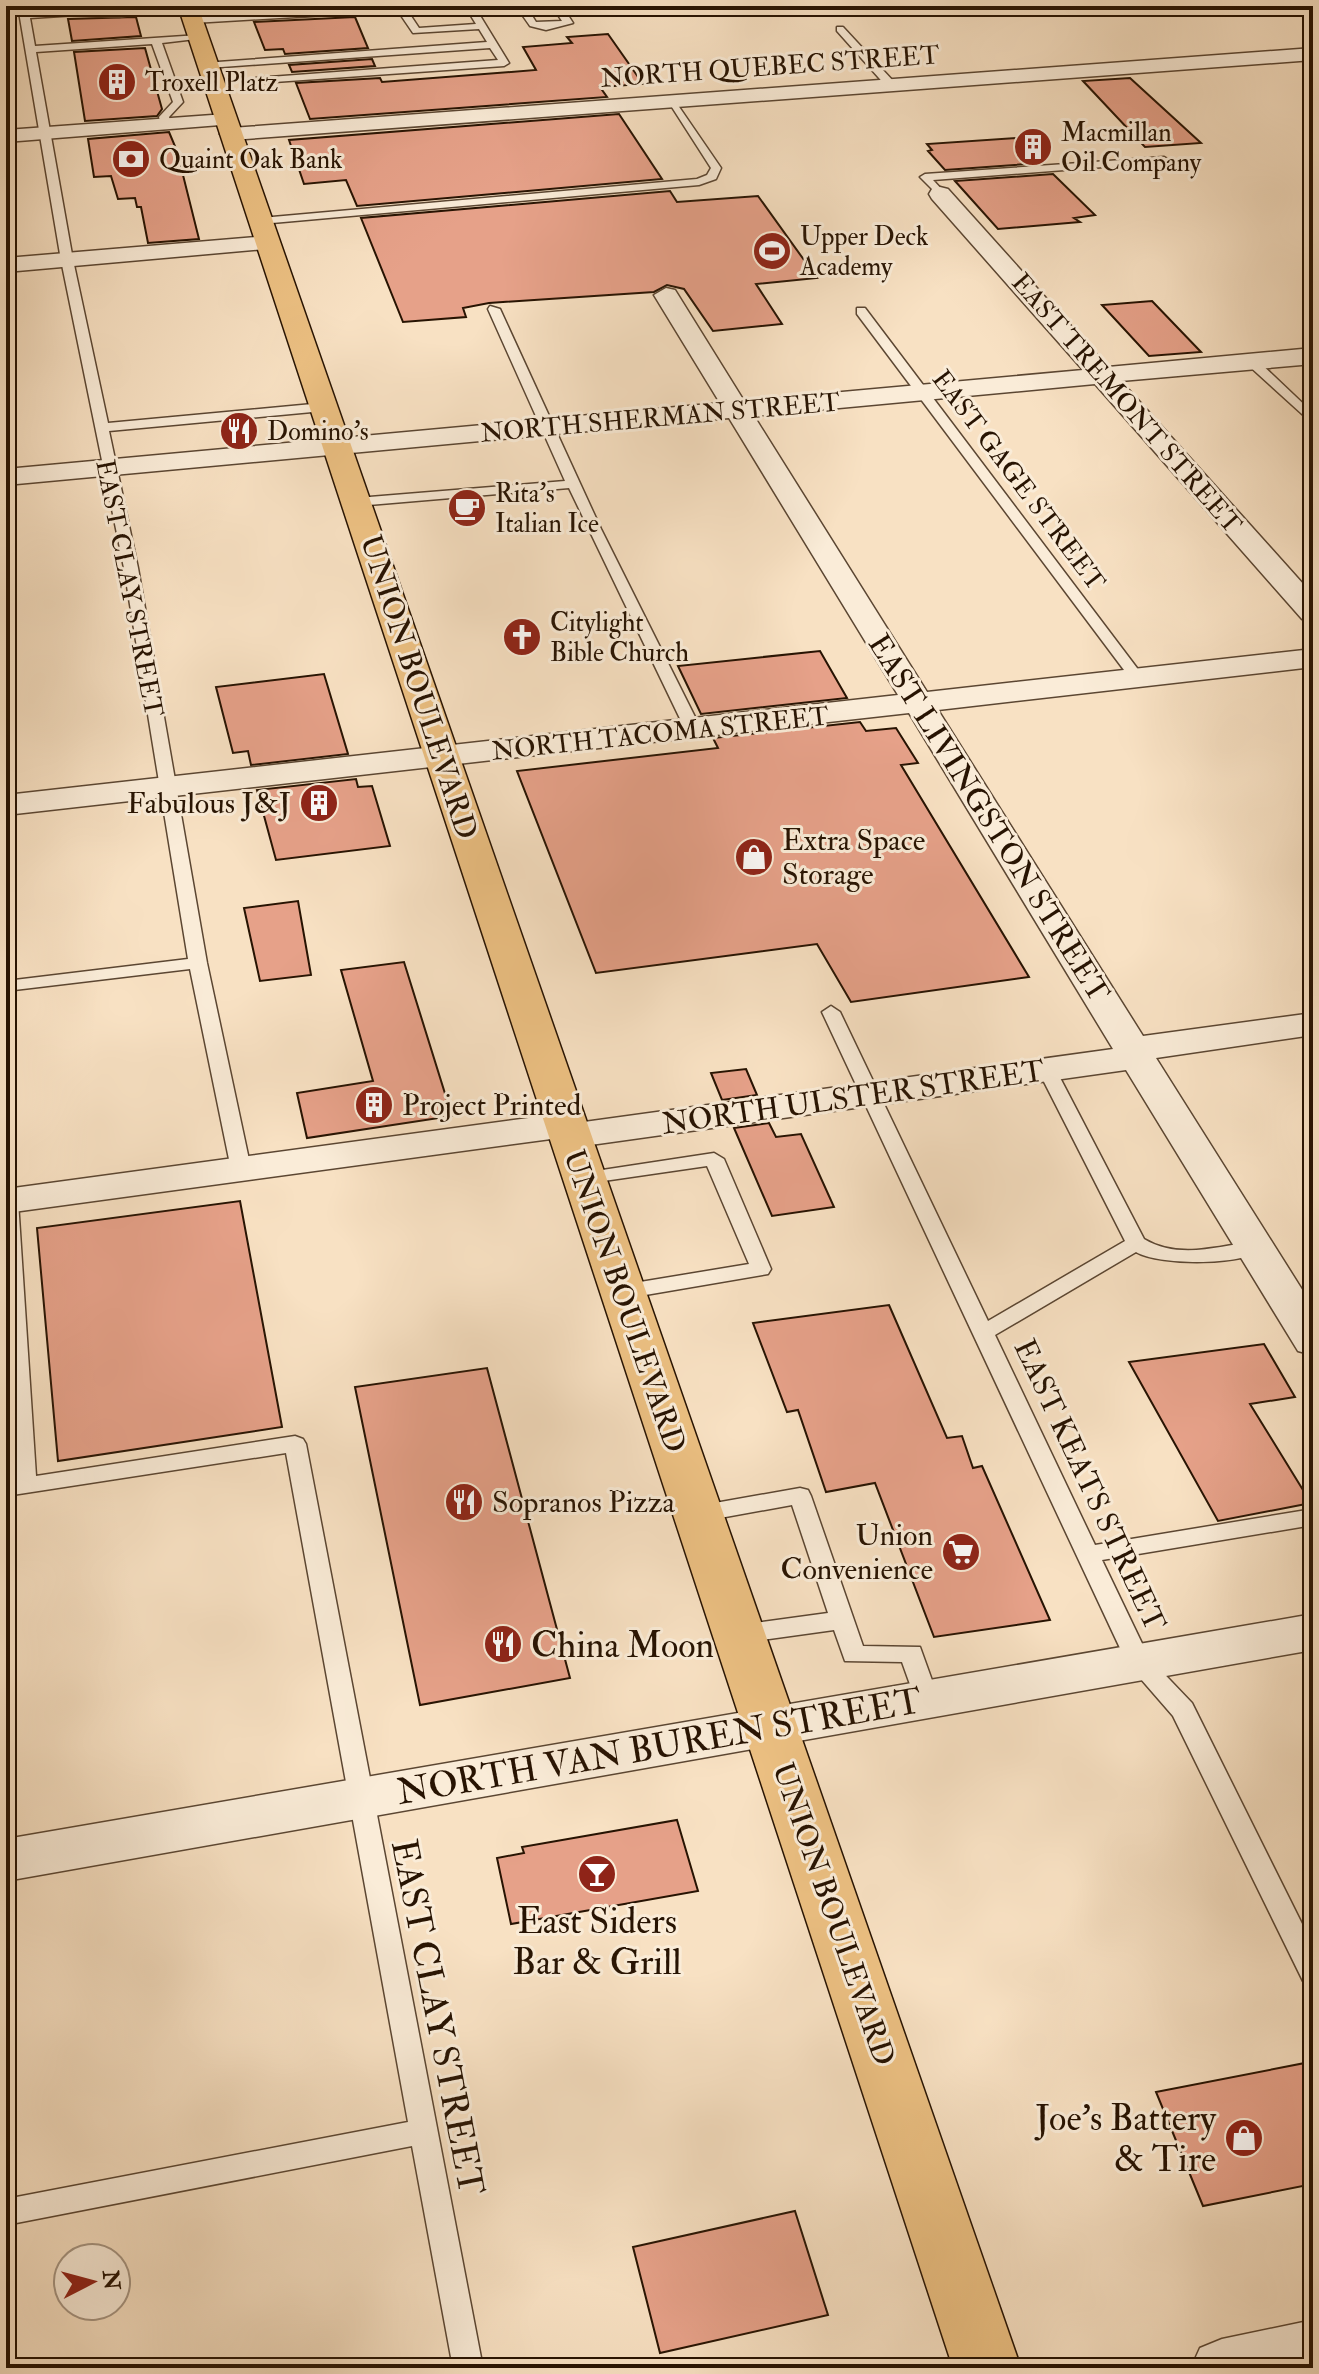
<svg xmlns="http://www.w3.org/2000/svg" width="1319" height="2374" font-family="'IM FELL Double Pica',serif">
<rect width="100%" height="100%" fill="#f8e1c3"/>
<filter id="stains"><feTurbulence type="fractalNoise" baseFrequency=".0025" numOctaves="4"/><feColorMatrix values="0 0 0 0 .2 0 0 0 0 .09 0 0 0 0 .02 0 0 0 .5 -.17"/></filter>
<radialGradient id="worn" r=".72"><stop offset=".6" stop-color="#630" stop-opacity="0"/><stop offset="1" stop-color="#630" stop-opacity=".3"/></radialGradient>
<path fill="#e6a189" stroke="#271302" stroke-width="2" d="M136,17L141,36L72,41L68,19Z
M355,17L368,48L285,54L283,49L265,50L254,22Z
M608,34L643,84L600,87L607,97L310,119L296,83L380,78L382,82L536,70L523,47L572,43L567,37Z
M145,48L162,109L157,116L85,121L74,52Z
M372,59L375,66L292,72L289,65Z
M1130,78L1201,143L1145,147L1083,81Z
M619,114L662,179L357,206L346,180L304,184L289,140Z
M169,132L177,151L199,239L148,243L141,207H137L135,198L118,199L111,176L94,177L88,139Z
M1016,138L1041,163L945,170L928,151L932,150L927,144Z
M1053,174L1095,215L1074,218L1080,222L998,229L955,181Z
M670,191L677,202L758,196L817,278L756,284L782,324L713,331L684,289L667,285L654,292L489,303L463,308L466,317L403,322L361,218Z
M1152,301L1201,352L1149,356L1102,305Z
M820,651L847,698L701,714L678,666Z
M324,674L348,754L251,765L248,751L233,753L216,687Z
M860,722L866,731L896,728L918,763L901,765L1029,977L851,1002L817,944L596,973L517,771L718,748L713,738Z
M356,779L358,787L372,786L390,846L276,860L257,790Z
M298,901L311,975L260,981L244,908Z
M404,962L452,1116L307,1138L297,1093L373,1081L341,970Z
M746,1069L757,1095L722,1100L711,1073Z
M769,1123L776,1137L801,1134L834,1207L772,1216L734,1128Z
M240,1201L282,1427L58,1461L37,1228Z
M889,1305L947,1438L962,1436L973,1468L982,1466L1050,1620L934,1637L875,1483L826,1492L798,1410L787,1412L753,1323Z
M1264,1344L1295,1397L1250,1404L1311,1503L1218,1521L1129,1362Z
M487,1368L570,1678L420,1705L355,1387Z
M677,1820L698,1891L511,1924L497,1858L524,1853L522,1847Z
M1305,2063L1313,2081V2184L1203,2206L1156,2092Z
M795,2211L828,2315L660,2353L633,2247Z"/>
<g fill="none" stroke-linecap="round" stroke-linejoin="round">
<g stroke="#5b4632" stroke-width="3">
<path id="service" d="M18,6H28L29,13L175,6L119,17L77,15L30,18L35,46L199,35L204,38L162,43L183,102L169,117L171,125L166,128L161,125L159,117L173,102L152,44L36,52L73,260L108,423L323,403L330,407L323,411L109,431L138,568L207,963L251,1169L241,1175L231,1169L190,969L6,991V981L188,959L124,568L61,260Z
M380,6H433L407,10L419,28L476,24L468,11L476,9L509,63L504,66L260,83L256,78L498,60L490,48L208,68L204,63L487,42L479,29L413,33L398,11L193,23L188,20L193,17Z
M516,6H526L536,22L562,21L552,6H562L573,23L546,30L530,26Z
M837,27H843L895,83V87H887L837,31Z
M673,98L721,168L716,179L699,185L261,224L255,221L261,218L697,179L707,175L711,168L668,101Z
M1164,157L1169,160L1168,162L933,180L946,194L940,197L920,177L925,174Z
M490,306L500,309L601,529L701,729L699,732H687L685,729L569,488L357,506L350,502L357,498L565,481L488,309Z
M857,308H865L1143,676V682H1133L857,314Z
M1248,359H1256L1313,413V424L1248,365Z
M831,1006L840,1012L988,1321L1125,1241L1038,1070L1040,1066H1054L1056,1070L1144,1239C1179,1260 1219,1246 1256,1241L1266,1247C1250,1266 1159,1266 1136,1252L995,1335L1095,1545L1313,1509V1525L1102,1560L1149,1658L1192,1703L1313,1946V1984L1303,1981L1173,1716L1127,1663L822,1012Z
M714,1153L724,1159L771,1269L768,1274L622,1299L615,1297L612,1292L622,1285L749,1264L707,1166L583,1184L573,1178L576,1174Z
M6,1195L15,1197L18,1201L36,1476L295,1436L303,1439L306,1444L483,2368H453L412,2146L6,2225V2199L408,2122L286,1453L6,1496V1480L13,1479L6,1347Z
M800,1488L808,1490L811,1496L863,1646L920,1647L938,1697L935,1704L926,1706L917,1704L902,1662L845,1661L834,1630L740,1643L732,1640L728,1634L732,1628L740,1625L828,1613L792,1505L698,1522L690,1520L687,1514L690,1508L698,1506Z"/>
</g>
<g stroke="#5b4632" stroke-width="3">
<path id="minor" d="M1313,48V60L231,140L220,134L231,128Z
M226,114L233,116L236,120L233,124L6,142V130Z
M940,187L948,189L1108,367L1313,348V364L1121,381L1313,595V622L1302,619L1095,384L754,416L927,692L1313,649V667L938,710L1143,1036L1313,1013V1035L1156,1058L1313,1307V1355L1298,1351L1126,1070L569,1148L555,1144L551,1139L6,1213V1189L566,1113L580,1117L584,1122L1113,1049L909,713L6,815V795L898,695L729,418L6,485V469L720,403L654,295L666,288L675,290L744,401L1083,370L932,199L929,194L932,189Z
M268,236L280,243L276,248L6,272V258Z
M1313,1614V1650L6,1881V1839Z
M1313,2320V2368H1191L1200,2348L1222,2339Z"/>
</g>
<g stroke="#271302" stroke-width="3">
<path id="primary" d="M178,6H198L1021,2368H953Z"/>
</g>
<use href="#service" fill="#faecd8" fill-rule="evenodd"/>
<use href="#minor" fill="#faecd8" fill-rule="evenodd"/>
<use href="#primary" fill="#ecc082" fill-rule="evenodd"/>
</g>
<defs>
<g id="building-disc" transform="scale(2)"><circle r="9.5" fill="#8f2418" stroke="#faecd8"/><path d="M-4-6H4V6H1V3H-1V6H-4ZM-2.5-4.3h1.7v1.8h-1.7ZM.8-4.3h1.7v1.8H.8ZM-2.5-1h1.7V.8h-1.7ZM.8-1h1.7V.8H.8Z" fill="#fff"/></g>
<g id="bank-disc" transform="scale(2)"><circle r="9.5" fill="#8f2418" stroke="#faecd8"/><path d="M-6-4H6V4H-6ZM0-2.3a2.3 2.3 0 1 0 0 4.6a2.3 2.3 0 1 0 0-4.6Z" fill="#fff"/></g>
<g id="stadium-disc" transform="scale(2)"><circle r="9.5" fill="#8f2418" stroke="#faecd8"/><path d="M0-5a6.5 5 0 1 0 0 10a6.5 5 0 1 0 0-10ZM-3.5-1.8h7v3.6h-7Z" fill="#fff"/></g>
<g id="restaurant-disc" transform="scale(2)"><circle r="9.5" fill="#8f2418" stroke="#faecd8"/><path d="M-5-6h1v4h1v-4h1v4h1v-4h1v5L-1.5 .5V6h-2V.5L-5-1ZM5-6V6H3V1.5H1.5Q1.5-4 5-6Z" fill="#fff"/></g>
<g id="cafe-disc" transform="scale(2)"><circle r="9.5" fill="#8f2418" stroke="#faecd8"/><path d="M-5.5-4.5H6V0H3Q3 3.5 0 3.5H-2.5Q-5.5 3.5-5.5 0ZM3-3.2v2h1.7v-2ZM-6 4.5H4V6H-6Z" fill="#fff"/></g>
<g id="church-disc" transform="scale(2)"><circle r="9.5" fill="#8f2418" stroke="#faecd8"/><path d="M-1.2-6h2.4v3.5h3.3v2.4h-3.3V6h-2.4V-.1h-3.3v-2.4h3.3Z" fill="#fff"/></g>
<g id="shop-disc" transform="scale(2)"><circle r="9.5" fill="#8f2418" stroke="#faecd8"/><path d="M-5-2.5h2.3a2.7 3.5 0 0 1 5.4 0H5L5.5 6h-11ZM-1.5-2.5h3a1.5 2.3 0 0 0-3 0Z" fill="#fff"/></g>
<g id="supermarket-disc" transform="scale(2)"><circle r="9.5" fill="#8f2418" stroke="#faecd8"/><path d="M-6-5.5h2.5l.6 2H6L4.5 2H-2.5L-4.4-4H-6ZM-1.5 3.2a1.3 1.3 0 1 0 .1 0ZM3 3.2a1.3 1.3 0 1 0 .1 0Z" fill="#fff"/></g>
<g id="bar-disc" transform="scale(2)"><circle r="9.5" fill="#8f2418" stroke="#faecd8"/><path d="M-6-5H6L.8 .8V4.5H3.5V6h-7V4.5H-.8V.8Z" fill="#fff"/></g>
</defs>
<g fill-rule="evenodd">
<use href="#building-disc" x="117" y="82"/>
<use href="#building-disc" x="1033" y="147"/>
<use href="#bank-disc" x="131" y="159"/>
<use href="#stadium-disc" x="772" y="251"/>
<use href="#restaurant-disc" x="239" y="431"/>
<use href="#cafe-disc" x="467" y="508"/>
<use href="#church-disc" x="522" y="637"/>
<use href="#building-disc" x="319" y="803"/>
<use href="#shop-disc" x="754" y="857"/>
<use href="#building-disc" x="374" y="1105"/>
<use href="#restaurant-disc" x="464" y="1502"/>
<use href="#supermarket-disc" x="961" y="1552"/>
<use href="#restaurant-disc" x="503" y="1644"/>
<use href="#bar-disc" x="597" y="1874"/>
<use href="#shop-disc" x="1244" y="2138"/>
</g>
<g text-anchor="middle" stroke-width="6" stroke-linejoin="round" paint-order="stroke">
<g font-size="26" fill="#271302" stroke="#faecd8">
<text transform="translate(770 66) rotate(-4)" y="9">NORTH QUEBEC STREET</text>
<text transform="translate(1127 403) rotate(49)" y="9">EAST TREMONT STREET</text>
<text transform="translate(660 417) rotate(-5)" y="9">NORTH SHERMAN STREET</text>
<text transform="translate(1019 480) rotate(53)" y="9">EAST GAGE STREET</text>
<text transform="translate(130 588) rotate(79)" y="9">EAST CLAY STREET</text>
<text transform="translate(660 733) rotate(-6)" y="9">NORTH TACOMA STREET</text>
</g>
<g font-size="26" fill="#271302" stroke="#faecd8" text-anchor="start">
<text x="145" y="91">Troxell Platz</text>
<text x="1061" y="141">Macmillan<tspan x="1061" dy="30">Oil Company</tspan></text>
<text x="159" y="168">Quaint Oak Bank</text>
<text x="800" y="245">Upper Deck<tspan x="800" dy="30">Academy</tspan></text>
<text x="267" y="440">Domino's</text>
<text x="495" y="502">Rita's<tspan x="495" dy="30">Italian Ice</tspan></text>
<text x="550" y="631">Citylight<tspan x="550" dy="30">Bible Church</tspan></text>
</g>
<g font-size="30" fill="#271302" stroke="#faecd8">
<text transform="translate(419 687) rotate(72)" y="10">UNION BOULEVARD</text>
<text transform="translate(989 818) rotate(58)" y="10">EAST LIVINGSTON STREET</text>
<text transform="translate(853 1097) rotate(-8)" y="10">NORTH ULSTER STREET</text>
<text transform="translate(625 1301) rotate(71)" y="10">UNION BOULEVARD</text>
<text transform="translate(1090 1485) rotate(65)" y="10">EAST KEATS STREET</text>
<text transform="translate(834 1914) rotate(71)" y="10">UNION BOULEVARD</text>
</g>
<g font-size="30" fill="#271302" stroke="#faecd8" text-anchor="start">
<text x="291" y="813" text-anchor="end">Fabulous J&amp;J</text>
<text x="782" y="850">Extra Space<tspan x="782" dy="34">Storage</tspan></text>
<text x="402" y="1115">Project Printed</text>
<text x="492" y="1512">Sopranos Pizza</text>
<text x="933" y="1545" text-anchor="end">Union<tspan x="933" dy="34">Convenience</tspan></text>
</g>
<g font-size="36" fill="#271302" stroke="#faecd8" text-anchor="start">
<text x="531" y="1657">China Moon</text>
<text x="597" y="1933" text-anchor="middle">East Siders<tspan x="597" dy="41">Bar &amp; Grill</tspan></text>
<text x="1216" y="2130" text-anchor="end">Joe's Battery<tspan x="1216" dy="41">&amp; Tire</tspan></text>
</g>
<g font-size="36" fill="#271302" stroke="#faecd8">
<text transform="translate(659 1745) rotate(-10)" y="13">NORTH VAN BUREN STREET</text>
<text transform="translate(439 2017) rotate(79)" y="13">EAST CLAY STREET</text>
</g>
</g>
<rect width="1319" height="2374" fill="none" stroke="#f8e1c3" stroke-width="32"/>
<rect x="8" y="8" width="1303" height="2358" fill="none" stroke="#271302" stroke-width="4"/>
<rect x="16" y="16" width="1287" height="2342" fill="none" stroke="#271302" stroke-width="2"/>
<g transform="translate(92 2282) rotate(84)"><circle r="38" fill="#faecd8" stroke="#a69582" stroke-width="2"/>
<path d="M0-6L14 30L0 20L-14 30Z" fill="#8f2418"/>
<text y="-12" font-size="22" font-weight="bold" text-anchor="middle" fill="#271302">N</text>
</g>
<rect width="100%" height="100%" filter="url(#stains)"/>
<rect width="100%" height="100%" fill="url(#worn)"/>
</svg>
